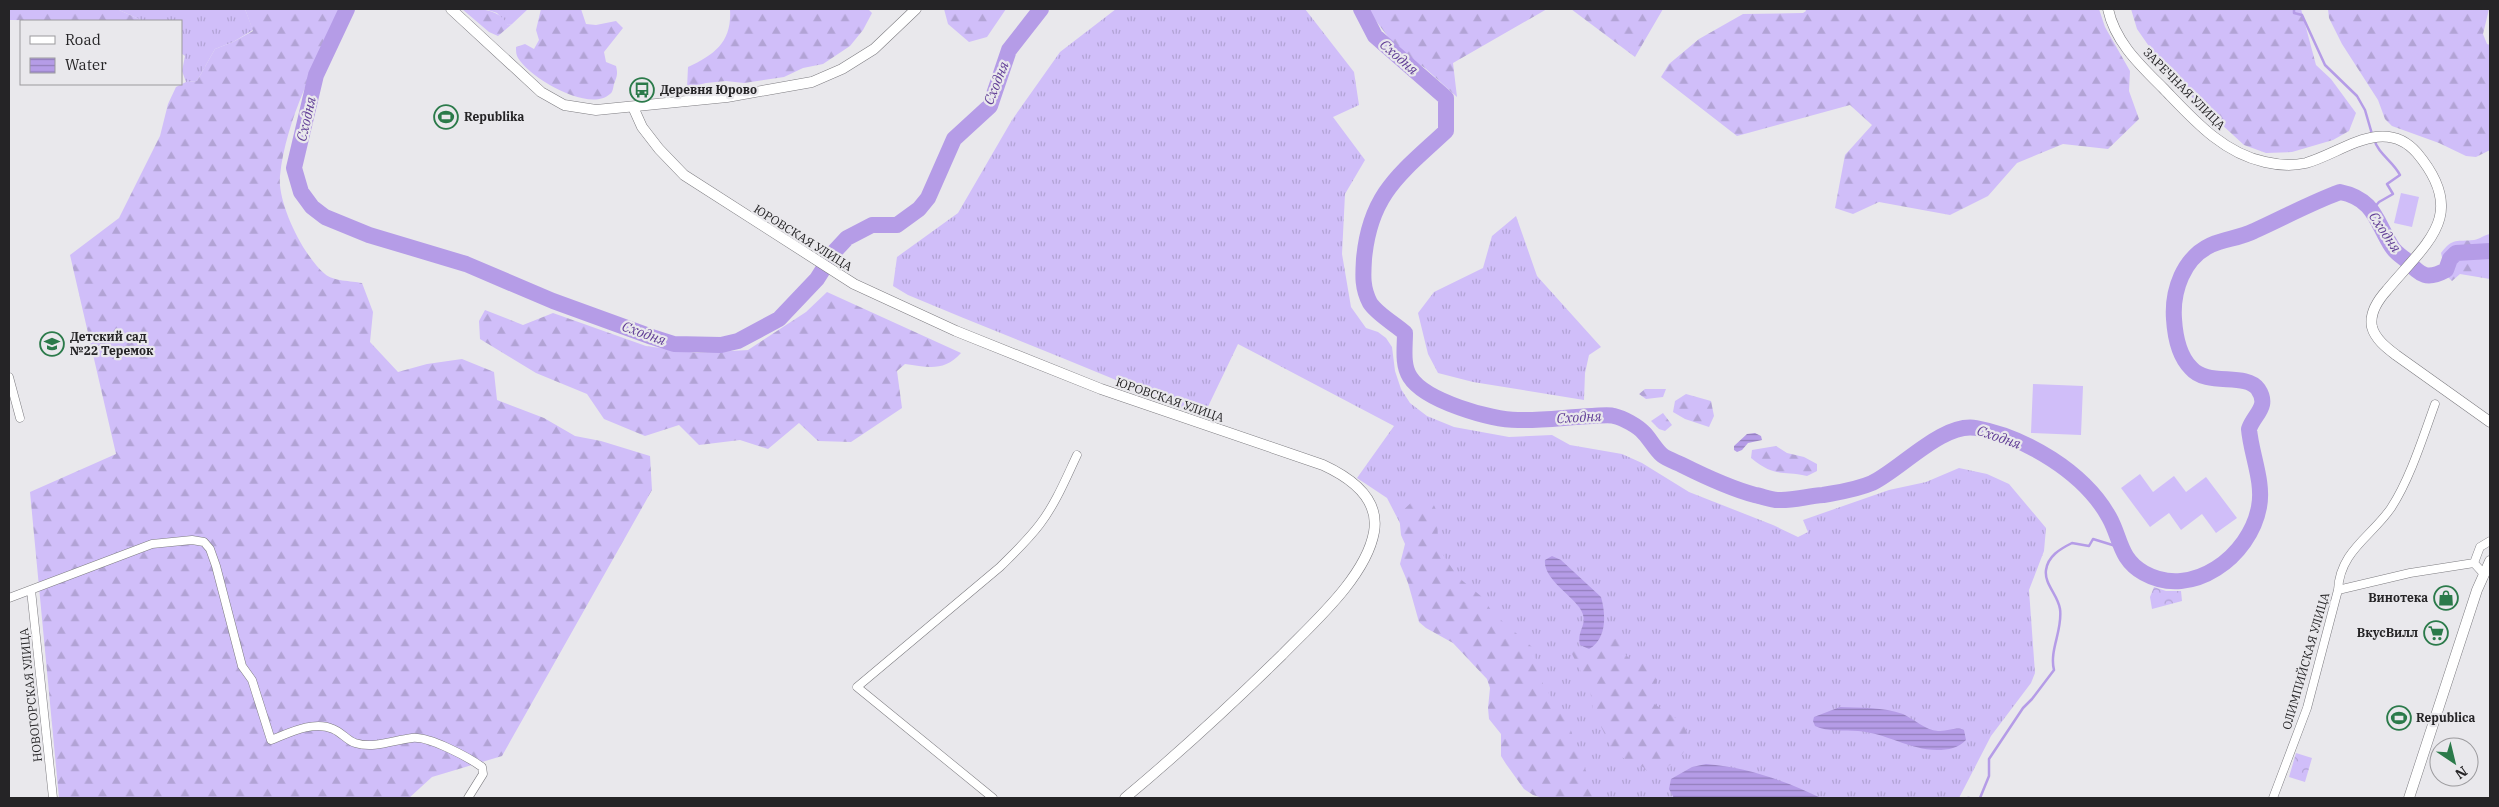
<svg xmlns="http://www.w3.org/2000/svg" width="2499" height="807" font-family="'IBM Plex Serif',serif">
<defs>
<pattern id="grass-tufts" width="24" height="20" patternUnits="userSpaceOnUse" patternTransform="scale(1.25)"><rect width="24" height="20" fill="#d0bef9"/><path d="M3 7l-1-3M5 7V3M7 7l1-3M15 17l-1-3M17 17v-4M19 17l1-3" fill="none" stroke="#b2a3d5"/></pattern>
<pattern id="forest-firs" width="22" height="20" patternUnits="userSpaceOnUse" patternTransform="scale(1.25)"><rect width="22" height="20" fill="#d0bef9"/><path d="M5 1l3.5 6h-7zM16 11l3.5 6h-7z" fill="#b2a3d5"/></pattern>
<pattern id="park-crowns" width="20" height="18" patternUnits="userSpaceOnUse" patternTransform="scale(1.25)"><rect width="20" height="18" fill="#d0bef9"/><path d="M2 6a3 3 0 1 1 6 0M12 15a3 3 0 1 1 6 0" fill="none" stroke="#b2a3d5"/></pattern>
<pattern id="water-rules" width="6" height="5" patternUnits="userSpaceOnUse" patternTransform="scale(1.25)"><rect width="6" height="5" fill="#b59ce7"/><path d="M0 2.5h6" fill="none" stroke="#937fbb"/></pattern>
</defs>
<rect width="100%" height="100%" fill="#e9e8ec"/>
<path fill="url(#grass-tufts)" d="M117,9H245L253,30L233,42L215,49L197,81L186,82L182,71L185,56L181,53V21H143Z
M485,9H528L512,24L508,25L497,13Z
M1116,9H1305L1354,72L1359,105L1333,117L1365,160L1345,194L1342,254L1351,307L1366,328L1378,332L1386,338L1392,347L1395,371L1401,389L1410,403L1427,416L1454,427L1509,437L1552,435L1570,445L1622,454L1642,463L1689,492L1773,525L1798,537L1808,532L1803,520L1889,490L1926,482L1959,468L1987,474L2009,484L2046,528L2044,551L2029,590L2035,673L2031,683L1991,736L1959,798H1587L1468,655L1387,498L1357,478L1394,426L1238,344L1203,417C1106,374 1006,336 908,295L893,286L897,257L958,213L1012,120L1060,52Z
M1516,216L1537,276L1601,347L1589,355L1585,373L1584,400L1473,382L1438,373L1428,354L1418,313L1434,292L1483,268L1492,236Z"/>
<path fill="url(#forest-firs)" d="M9,9H117L143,21L9,20Z
M245,9H344C317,59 286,119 280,176C277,203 304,257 325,274C332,281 352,281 362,283L373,312L370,342L398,372L427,364L462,359L494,372L497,400L544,418L575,436L601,441L650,456L652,490L502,756L432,777L409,798H59L30,492L116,454L70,255L119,218L160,136L168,104L176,87L186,82L197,81L215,49L233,42L253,31Z
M462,9C480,9 498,8 508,25L512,24L498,36L489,32Z
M541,9H581L586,24L596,25L616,21L623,28L604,52L606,62L616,66C618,74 617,76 614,84C613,88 613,92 610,94C589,113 530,78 518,58C516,55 516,51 516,47L525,44L534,49L539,40L536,30Z
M730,9H868L872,13L863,30L850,46L823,64L803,68L784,77L744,83L726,81L706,83L687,88L688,67C716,54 732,41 730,9Z
M944,9H1006L987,37L969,42L948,24Z
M1367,9H1547L1453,63L1457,97L1425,68L1398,50Z
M1571,9H1663L1635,57Z
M1805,9H2099L2105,27L2130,71L2129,91L2139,119L2108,149L2063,144L2017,163L1988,196L1950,215L1879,202L1853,214L1835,208L1845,155L1872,125L1850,105L1737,136L1661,77L1669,64L1699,39L1743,14L1803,13L1806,11Z
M2131,9H2301L2316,65L2331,79L2356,113L2349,131L2333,140L2292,152L2266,153L2244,145L2171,78L2137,29Z
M2328,9H2489L2483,34L2487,44L2490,45V150L2476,157L2466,156L2439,143L2392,126L2385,119L2378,100L2342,44L2329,18Z
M2490,234V279L2460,274L2452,281L2446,275L2441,253C2453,237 2457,242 2474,240C2480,239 2484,235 2490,234Z
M827,292L961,353C944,372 928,367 905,364L897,371L902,408L851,442L818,441L799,423L768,449L740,440L699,445L679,425L645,436L604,419L587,394L536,373L480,339L479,321L485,310L523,325L553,313L646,346L697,353L748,350L806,312Z
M1645,389H1666L1663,397L1646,399L1639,394Z
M1686,394L1711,401L1714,416L1709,427L1685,419L1673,412L1675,401Z
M1663,413L1672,425L1665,431L1659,429L1651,421Z
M1776,446L1787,453L1804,457L1817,464V471L1807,476C1780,470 1776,478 1751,458L1752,450Z
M1424,498L1433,503L1437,512L1438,542L1441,552L1458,577L1482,597L1493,613L1532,647L1543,684L1570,728L1596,798H1543L1533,795L1524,789L1506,764L1501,756V734L1489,719L1488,708L1490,688L1487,679L1453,643L1426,628L1419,622L1408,583L1400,564L1405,544L1401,535L1399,514L1414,500Z
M1617,635L1625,642L1623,652L1630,659L1650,663L1657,682L1653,691L1652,702C1668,716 1701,724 1683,753C1680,757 1665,769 1660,774H1650L1643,767L1623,758L1610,745L1593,710L1590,689L1572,654L1573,647L1583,651L1593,653C1602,646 1606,638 1617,635Z"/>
<path fill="url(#park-crowns)" d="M2154,587L2166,591H2181L2182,601L2152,609L2150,597Z
M2296,753L2312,758L2305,782L2289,777Z"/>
<path fill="#d0bef9" d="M2401,193L2419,197L2412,227L2394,223Z
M2033,384L2083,386L2081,435L2031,433Z
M2140,474L2153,492L2174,476L2186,492L2206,477L2237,518L2216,533L2202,514L2181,530L2169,513L2150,527L2121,488Z"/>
<path fill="url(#water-rules)" d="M1755,433L1761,436L1762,440L1748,443L1742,450L1737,452L1734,450V446L1747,434Z
M1552,556L1561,560L1601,597C1606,614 1607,639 1589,649L1580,645C1576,629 1591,624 1579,607C1570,594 1543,578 1545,560Z
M1840,707C1860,708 1883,707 1903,714C1914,719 1925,730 1938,731C1948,732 1955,726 1964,730L1966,740C1958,748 1949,750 1937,750C1910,750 1886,733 1858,731C1844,730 1828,732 1815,726L1813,721L1814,717Z
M1706,764C1746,767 1786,781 1821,798H1674L1669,789L1671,779L1692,767Z"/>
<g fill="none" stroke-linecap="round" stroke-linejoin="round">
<path stroke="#b59ce7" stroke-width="2.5" d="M2294,9V13L2302,15L2325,65L2357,96L2365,110L2372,134
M2372,210L2379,202L2393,194L2387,184L2400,175C2393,161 2378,154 2374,139
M1968,798H1969
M1980,798L1989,776V759L2023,708L2032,699L2054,670C2049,650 2063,630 2060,609C2058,595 2044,584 2046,570C2048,556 2060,549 2072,543L2089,546L2093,539L2119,547"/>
<path stroke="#b59ce7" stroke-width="16" d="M347,9L316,75L294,168L301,192L312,207L325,217L369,235L466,264L553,301L652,337L674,344L721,345L738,341L779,319L817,279L834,252L847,238L872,225H897L919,209L928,198L954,139L990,106L1009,50L1041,9
M1361,9L1375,36L1446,98V131C1401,173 1370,193 1364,259C1363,275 1362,288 1370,303C1377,314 1395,324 1405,333C1405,347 1402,365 1410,377C1425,401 1491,420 1518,420C1542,421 1567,417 1592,416C1599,416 1608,414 1614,416C1623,418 1638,426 1644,433C1650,439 1655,449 1662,455C1667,459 1676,462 1682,465C1706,477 1729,488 1755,495C1762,496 1770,500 1778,500C1792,501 1808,496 1823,495C1840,492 1856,490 1872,483C1901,469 1943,422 1976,428C2025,437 2084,472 2109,517C2121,538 2119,559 2144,573C2192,600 2250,556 2259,507C2264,482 2251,454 2249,429C2254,414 2270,407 2258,389C2245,372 2207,387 2191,368C2179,356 2175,335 2174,319C2172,291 2183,258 2211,245C2225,239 2240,238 2254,231C2283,218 2310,203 2340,192C2375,199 2376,222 2392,247C2395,252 2401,256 2406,260C2421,275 2426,281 2446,270L2450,259L2456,253L2490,251"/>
<g stroke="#7d7c80" stroke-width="9">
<path id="street" d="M9,377L20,418
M2483,573L2474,563L2480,547L2490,541
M31,590L53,798
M2338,590L2410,573L2474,563
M9,598L152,544L192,540L204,542L210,549L216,566L242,666L252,680L271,740C289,733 314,720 333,729C341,732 348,741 355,743C374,749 394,740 412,738C429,736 468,757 482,767L483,774L468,798
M993,798L857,687L1000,567C1014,553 1028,540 1040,524C1056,503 1066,478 1077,455
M2273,798L2307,708L2338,590C2340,551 2371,537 2391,508C2410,479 2423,437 2435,404"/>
</g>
<g stroke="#7d7c80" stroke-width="11">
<path id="secondary" d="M451,9L541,92L564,105L596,110L727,97L812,82L842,69L874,49L916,9
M2108,9C2115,42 2140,65 2163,88C2192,118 2222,153 2265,162C2278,165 2293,166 2306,163C2342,153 2384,115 2417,153C2469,215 2427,242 2387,290C2378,300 2369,313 2372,327C2375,339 2387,348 2396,355L2490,422
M633,107L642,127L659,149L684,175L854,284L956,331L1101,389L1323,465C1349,477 1380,498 1374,532C1366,577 1313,623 1282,655C1231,705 1179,753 1125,798
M2409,798L2477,590L2490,561"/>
</g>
<use href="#street" stroke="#fff" stroke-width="8"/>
<use href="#secondary" stroke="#fff" stroke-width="10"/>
</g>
<defs>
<g id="bus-ring" transform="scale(1.25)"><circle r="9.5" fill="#e9e8ec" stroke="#2b7a4a" stroke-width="1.5"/><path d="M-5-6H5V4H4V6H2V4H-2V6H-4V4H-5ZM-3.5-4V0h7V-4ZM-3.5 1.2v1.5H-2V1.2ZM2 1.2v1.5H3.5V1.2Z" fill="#2b7a4a"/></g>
<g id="stadium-ring" transform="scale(1.25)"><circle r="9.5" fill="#e9e8ec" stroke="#2b7a4a" stroke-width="1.5"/><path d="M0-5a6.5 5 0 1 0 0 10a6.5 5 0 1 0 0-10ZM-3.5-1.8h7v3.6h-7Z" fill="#2b7a4a"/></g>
<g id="school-ring" transform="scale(1.25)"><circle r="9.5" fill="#e9e8ec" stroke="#2b7a4a" stroke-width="1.5"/><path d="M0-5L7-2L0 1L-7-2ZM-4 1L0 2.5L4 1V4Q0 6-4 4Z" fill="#2b7a4a"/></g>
<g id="shop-ring" transform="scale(1.25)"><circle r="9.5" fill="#e9e8ec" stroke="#2b7a4a" stroke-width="1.5"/><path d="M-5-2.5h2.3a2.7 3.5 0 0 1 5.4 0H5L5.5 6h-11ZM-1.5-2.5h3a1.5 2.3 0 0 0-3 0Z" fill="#2b7a4a"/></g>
<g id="supermarket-ring" transform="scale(1.25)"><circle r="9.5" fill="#e9e8ec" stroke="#2b7a4a" stroke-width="1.5"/><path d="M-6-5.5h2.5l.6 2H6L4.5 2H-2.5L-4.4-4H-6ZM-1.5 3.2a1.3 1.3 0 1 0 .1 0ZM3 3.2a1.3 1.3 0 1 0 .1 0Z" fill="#2b7a4a"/></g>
</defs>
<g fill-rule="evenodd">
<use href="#bus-ring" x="642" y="90"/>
<use href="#stadium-ring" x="446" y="117"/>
<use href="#school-ring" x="52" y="344"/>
<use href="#shop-ring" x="2446" y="598"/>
<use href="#supermarket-ring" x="2436" y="633"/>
<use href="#stadium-ring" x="2399" y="718"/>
</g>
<g text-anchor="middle" stroke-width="4.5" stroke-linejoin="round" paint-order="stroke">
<g font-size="12" fill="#252426" stroke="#e9e8ec">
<text transform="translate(2184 89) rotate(45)" y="4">ЗАРЕЧНАЯ УЛИЦА</text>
<text transform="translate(803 238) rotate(32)" y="4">ЮРОВСКАЯ УЛИЦА</text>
<text transform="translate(1170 400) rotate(19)" y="4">ЮРОВСКАЯ УЛИЦА</text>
<text transform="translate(2306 661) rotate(-74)" y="4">ОЛИМПИЙСКАЯ УЛИЦА</text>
<text transform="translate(31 695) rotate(-96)" y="4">НОВОГОРСКАЯ УЛИЦА</text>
</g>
<g font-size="12" font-weight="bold" fill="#252426" stroke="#e9e8ec" text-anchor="start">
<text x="660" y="94">Деревня Юрово</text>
<text x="464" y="121">Republika</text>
<text x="70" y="341">Детский сад<tspan x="70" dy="14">№22 Теремок</tspan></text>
<text x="2428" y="602" text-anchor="end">Винотека</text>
<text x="2418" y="637" text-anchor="end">ВкусВилл</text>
<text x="2416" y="722">Republica</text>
</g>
<g font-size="14" font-style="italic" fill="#613e96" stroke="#e9e8ec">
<text transform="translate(1399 57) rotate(41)" y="5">Сходня</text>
<text transform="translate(996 83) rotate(-68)" y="5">Сходня</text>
<text transform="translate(306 119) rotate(-77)" y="5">Сходня</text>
<text transform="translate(2385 232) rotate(56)" y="5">Сходня</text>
<text transform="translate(644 333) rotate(20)" y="5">Сходня</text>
<text transform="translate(1579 417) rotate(-3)" y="5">Сходня</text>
<text transform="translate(1999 437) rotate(19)" y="5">Сходня</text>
</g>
</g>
<rect width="2499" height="807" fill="none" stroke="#252426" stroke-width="20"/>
<rect x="20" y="20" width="162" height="65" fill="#e9e8ec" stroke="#9b9a9d"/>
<rect x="30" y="36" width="25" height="8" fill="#ffffff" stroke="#9b9a9d"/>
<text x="65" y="45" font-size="15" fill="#252426">Road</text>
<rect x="30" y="58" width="25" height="15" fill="url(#water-rules)" stroke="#9b9a9d"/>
<text x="65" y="70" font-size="15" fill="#252426">Water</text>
<g transform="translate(2454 762) rotate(145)"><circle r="24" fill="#e9e8ec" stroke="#9b9a9d"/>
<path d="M0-4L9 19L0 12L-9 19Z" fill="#2b7a4a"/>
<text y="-8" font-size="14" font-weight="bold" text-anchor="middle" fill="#252426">N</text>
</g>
</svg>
